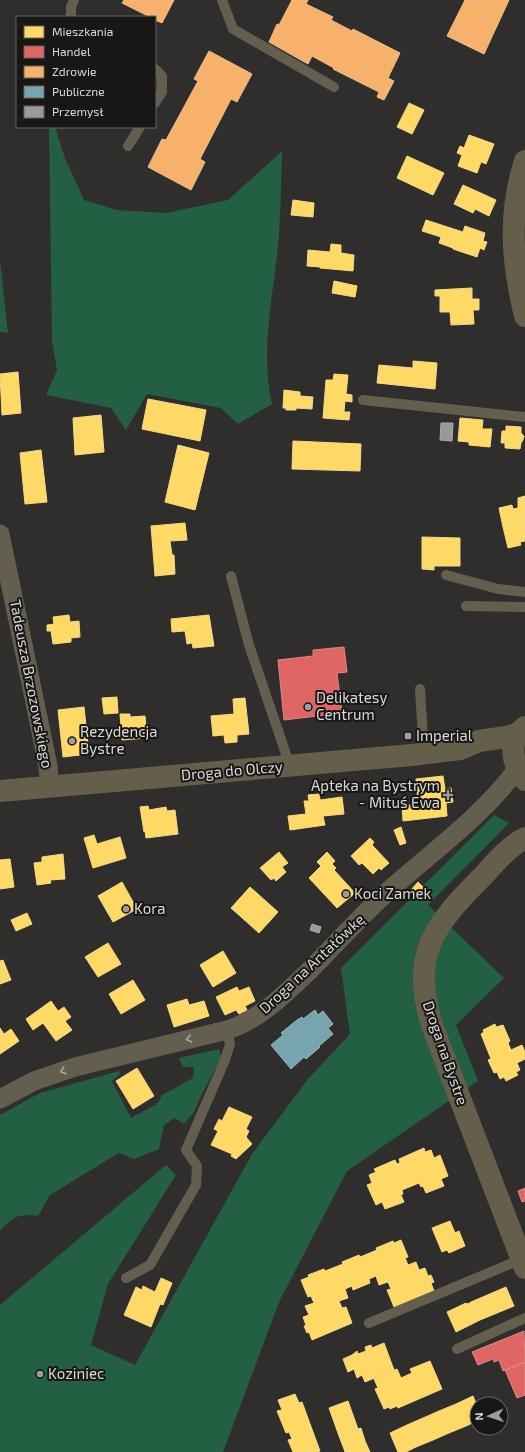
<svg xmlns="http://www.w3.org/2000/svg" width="525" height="1452" font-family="'Exo 2',sans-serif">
<rect width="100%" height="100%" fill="#2f2e2d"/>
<path fill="#225f43" d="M49,127H55L65,158L84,200L117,210L166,213L228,200L282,151C281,182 281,214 278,246C273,298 260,351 272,404L238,424L221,408L147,394L126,430L111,408L46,395L57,370L52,341Z
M0,260L8,333L0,332Z
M494,815L509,823L428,905L504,978L456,1025L478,1081L347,1171L279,1302L223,1452H0V1305L166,1165L176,1175L108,1284L91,1345L135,1365L252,1154L308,1079L350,1034L341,968Z
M219,1049L222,1057L203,1092L194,1112L184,1124L175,1118L164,1125L159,1149L134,1159L119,1153L50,1195L38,1216C18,1214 13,1216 0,1231V1115L40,1093L119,1071L120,1074L112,1081L131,1118L157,1104L162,1095L193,1078L194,1067H183L179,1058Z"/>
<path fill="#ffd966" stroke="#f4d988" d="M409,103L424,110L412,134L397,127Z
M469,135L494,144L486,164L481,162L477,173L458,166L462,155L457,153L460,146L464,148Z
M407,156L444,173L433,195L397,178Z
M463,185L496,200L489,216L475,209L473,213L454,204Z
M293,200L314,203L313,217L291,215Z
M426,220L463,232L465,226L485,233L483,241L487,242L484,250L480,248L477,257L453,249V248L439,243L441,237L422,231Z
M331,244L341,245V253L354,255L353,271L320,268V267L307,266L308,250L330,252Z
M334,281L357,286L355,297L332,293Z
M472,288V299H479V310H473L474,324L451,325L450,312H440V296H435V290Z
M413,361L437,363L435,389L377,383L379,365L413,368Z
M18,372L21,413L2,415L0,374Z
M334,374L348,375L346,394L352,395V402L345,401L344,412H350L349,420L323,418L326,380H333Z
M284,390L300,392V396L313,397L312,409L296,408V410H286V408H283Z
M148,399L206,410L200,441L142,429Z
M101,415L104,452L75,455L73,418Z
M460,418L483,420L482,429H492L490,447L469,445V442L458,441Z
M506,426L521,427V433L524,436L523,440L521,443L520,449L505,448V443H501L502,431H506Z
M293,441L361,444L360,471L292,469Z
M178,445L209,453L195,510L165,502Z
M41,450L47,502L25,504L20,453Z
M525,496V522L503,527L499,508L512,505L513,509L518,508V498Z
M525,522V541L520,542L521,545L508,548L503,527Z
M185,523L187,540L170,541L172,555H174L175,574L155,576L151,526Z
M422,537L460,538V566H434V570L422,569Z
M69,615L70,622L79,621L80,637L71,638V642L53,644L51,631H47V625L54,624L53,617Z
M209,615L214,646L193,648L192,643L187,644L185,631L172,632L171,619Z
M117,697L118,713L104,714L102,698Z
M245,698L249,734L237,735V742L225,743L224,735L213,736L211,716L234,714L233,699Z
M84,707L89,754L63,757L58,710Z
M120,714H130V717L145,716L147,738L122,740Z
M443,776L445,789L451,788L453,802L446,803L447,816L403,821L402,806L418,804L416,779Z
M319,794L320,800L342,797L344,814L323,816L325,825L290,830L288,816L306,814L304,801H309L308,795Z
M148,806L149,810L166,807L167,811L175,810L178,834L146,838L145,831L144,832L140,807Z
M401,827L406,843L400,845L394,830Z
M94,835L97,844L120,837L126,858L93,868L84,838Z
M370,838L374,842L372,845L389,863L381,870L379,868L373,874L362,863L359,865L351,856Z
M279,852L288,863L282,867L286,872L276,881L274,878L271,880L260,868Z
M327,852L335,861L332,864L336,868L334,870L355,893L337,908L309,878L321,866L317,862Z
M63,854L65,879L50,880L51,883L37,885L34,863L42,862V857Z
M10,859L14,887L0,889V860Z
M122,882L137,909L113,922L98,896Z
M418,882L424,888L417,896L411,890Z
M250,887L278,912L259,933L231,908Z
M27,913L32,924L16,931L11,920Z
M108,943L121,964L98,977L85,957Z
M223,951L236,973L213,987L200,965Z
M3,960L11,980L0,984V961Z
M133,980L145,1000L121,1014L109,994Z
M237,987L239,991L249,987L255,1001L245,1006L247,1010L239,1014L236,1010L225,1015L216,997Z
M187,999L189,1005L204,1001L209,1016L174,1027L167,1005Z
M51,1001L58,1011L64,1007L71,1017L65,1021L72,1030L56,1041L43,1023L33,1030L26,1019Z
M495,1024L496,1027L503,1025L510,1041L508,1043L511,1050L522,1045L525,1052V1059L517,1063L520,1070L516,1072L518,1075L506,1081L504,1077L500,1079L497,1072L494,1073L488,1060L491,1059L481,1034L484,1032L483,1030Z
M0,1028L4,1034L11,1029L19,1041L0,1054Z
M137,1068L154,1096L133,1109L116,1081Z
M229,1107L252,1117L246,1129L249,1131L246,1137L252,1144L236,1159L231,1156L232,1154L211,1145L218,1131L214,1129L219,1119L222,1121Z
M424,1148L425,1152L431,1150L434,1158L440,1155L448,1176L441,1179L444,1186L426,1193L423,1186L421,1187L419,1183L402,1190L403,1194L401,1195L404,1202L385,1209L382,1202L376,1205L367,1185L372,1183L369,1175L376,1172L374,1169L395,1160L397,1164L400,1163L399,1159Z
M450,1221L455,1233L459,1231L465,1246L449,1253L447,1250L442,1252L432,1228Z
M401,1240L408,1257L405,1258L408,1265L416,1262L419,1270L425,1268L428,1276L431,1275L434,1282L431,1283L434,1291L394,1307L387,1290L391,1289L388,1282L379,1285L376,1276L369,1279L370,1283L353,1290L352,1286L345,1289L348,1298L339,1301L342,1308L346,1307L352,1323L312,1340L309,1332L307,1333L304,1326L306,1325L303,1317L309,1315L305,1306L314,1303L311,1296L308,1297L301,1280L309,1277L308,1275L324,1269L325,1271L343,1264L342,1262L359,1255L360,1257L377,1250L376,1248L393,1241L394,1243Z
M161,1278L172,1283L163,1305L160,1304L151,1327L124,1315L136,1287L142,1290L143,1286L155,1292Z
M506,1287L514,1306L480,1320L471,1302Z
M472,1302L480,1320L456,1332L447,1312L466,1303L467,1304Z
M384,1343L394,1370L365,1382L362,1375L357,1378L354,1369L348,1372L343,1359L352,1355L357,1351L358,1354L366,1351L365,1347L371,1345L372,1348Z
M430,1361L442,1389L398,1408L397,1406L390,1409L389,1407L384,1409L375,1389L378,1388L374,1379L397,1369L401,1378L412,1373L410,1369Z
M295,1394L299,1403L302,1402L320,1451L317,1452H293L288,1440L292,1439L289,1432L286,1433L277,1411L282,1410L278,1400Z
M473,1396L477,1406V1421L466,1426L456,1404Z
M348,1401L353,1415L334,1422L329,1408Z
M456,1404L466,1426L449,1433L439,1411Z
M439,1411L449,1433L433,1440L423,1418Z
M353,1415L358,1429L339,1436L334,1422Z
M423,1418L433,1440L416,1447L407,1425Z
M407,1425L416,1447L406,1452H398L390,1433Z
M361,1428L365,1441L344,1449L339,1436Z
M365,1441L370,1452H345L344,1449Z"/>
<path fill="#e06666" stroke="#de8888" d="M344,647L347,672L337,673L342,713L284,720L278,660L313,656V650Z
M525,1188V1201L522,1202L518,1191Z
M524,1331L525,1362L503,1371L499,1360L494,1362L493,1359L478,1365L472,1352Z
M525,1362V1395L517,1398L505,1370Z"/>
<path fill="#f6b26b" stroke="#edbe8b" d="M124,0H174L162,23L155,20V17H150L122,3Z
M292,0H308L306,4L333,17L331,20L352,31L353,29L400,53L388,78L394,81L384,100L377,97L379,92L333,69L334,68L312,56L308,64L269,42L277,24L279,25Z
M465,0H509L484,54L447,36Z
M209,51L252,74L237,102L231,99L200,159L205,162L191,190L148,167L162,139L166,140L198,81L194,79Z"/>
<path fill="#76a5af" stroke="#94b5bb" d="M315,1010L318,1015L323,1011L333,1024L328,1028L333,1034L319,1046L320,1047L306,1059L304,1057L291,1069L271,1045L283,1035L281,1033L297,1020L302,1017L303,1019Z"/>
<path fill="#999" stroke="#acacac" d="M441,423H453L452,441L440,440Z
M312,924L321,927L319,933L310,930Z"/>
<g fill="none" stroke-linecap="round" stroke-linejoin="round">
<path stroke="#635e4d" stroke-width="10" d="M222,0L233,29L334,87
M71,17V7L74,0
M155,69L162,76V92L155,103
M128,146L140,127
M363,400L525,417
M446,575L498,589L525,592
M231,576L249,645L287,757L289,766
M466,606L525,607
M420,689L424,754
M126,1278L150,1265L196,1185L197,1166L186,1150L225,1060L230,1044L227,1030
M369,1323L522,1259
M457,1349L525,1318"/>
<path stroke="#635e4d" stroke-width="19" d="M0,534L28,669L48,766L50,787
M0,1099L34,1081L75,1067L227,1030C259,1020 285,994 308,972C334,946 358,919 385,894C430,853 481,818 517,769"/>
<path stroke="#655e4a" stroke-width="22" d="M525,161C508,214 512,262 525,316
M525,727C507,741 512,764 525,780
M0,791L412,755L460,749L479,741L506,737L519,733
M525,838C508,847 495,863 482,877C432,927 410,956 433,1028L525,1268"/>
</g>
<defs><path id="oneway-chevron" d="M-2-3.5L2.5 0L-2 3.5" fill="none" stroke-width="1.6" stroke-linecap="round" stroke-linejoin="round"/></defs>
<g stroke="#aaa8a0">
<use href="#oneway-chevron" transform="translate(189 1039) rotate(167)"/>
<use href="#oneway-chevron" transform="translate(63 1071) rotate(161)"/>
</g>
<g fill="#9e9d9c" stroke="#181716" stroke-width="1.5">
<circle cx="308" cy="707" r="4"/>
<rect x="404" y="732" width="8" height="8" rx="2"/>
<circle cx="72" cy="741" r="4"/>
<path d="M446 789h4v4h4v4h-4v4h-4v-4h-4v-4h4z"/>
<circle cx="346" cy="894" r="4"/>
<circle cx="126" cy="909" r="4"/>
<circle cx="40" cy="1374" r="4"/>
</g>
<g text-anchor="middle" stroke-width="4" stroke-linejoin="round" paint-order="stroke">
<g font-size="15" fill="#d9d9d7" stroke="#181716">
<text transform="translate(31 684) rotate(79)" y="5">Tadeusza Brzozowskiego</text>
<text transform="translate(232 771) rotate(-5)" y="5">Droga do Olczy</text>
<text transform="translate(312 964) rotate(-43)" y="5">Droga na Antałówkę</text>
<text transform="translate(445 1053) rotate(71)" y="5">Droga na Bystre</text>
</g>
<g font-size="15" fill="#d9d9d7" stroke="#181716" text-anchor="start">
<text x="316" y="703">Delikatesy<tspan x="316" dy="17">Centrum</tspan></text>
<text x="80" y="737">Rezydencja<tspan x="80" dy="17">Bystre</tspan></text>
<text x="416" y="741">Imperial</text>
<text x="440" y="791" text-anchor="end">Apteka na Bystrym<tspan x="440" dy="17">- Mituś Ewa</tspan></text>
<text x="354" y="899">Koci Zamek</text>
<text x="134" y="914">Kora</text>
<text x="48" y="1379">Koziniec</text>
</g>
</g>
<rect x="16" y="16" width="140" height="112" fill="#181716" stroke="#656563"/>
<rect x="24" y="26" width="20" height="12" fill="#ffd966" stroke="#656563"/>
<text x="52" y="36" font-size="12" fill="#d9d9d7">Mieszkania</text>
<rect x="24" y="46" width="20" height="12" fill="#e06666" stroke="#656563"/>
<text x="52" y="56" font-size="12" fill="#d9d9d7">Handel</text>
<rect x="24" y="66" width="20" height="12" fill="#f6b26b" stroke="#656563"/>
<text x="52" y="76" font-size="12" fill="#d9d9d7">Zdrowie</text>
<rect x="24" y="86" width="20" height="12" fill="#76a5af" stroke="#656563"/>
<text x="52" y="96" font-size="12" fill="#d9d9d7">Publiczne</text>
<rect x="24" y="106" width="20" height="12" fill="#999999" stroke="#656563"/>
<text x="52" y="116" font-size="12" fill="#d9d9d7">Przemysł</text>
<g transform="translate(489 1416) rotate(267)"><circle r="19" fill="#181716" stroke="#656563"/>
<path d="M0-3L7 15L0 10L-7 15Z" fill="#9e9d9c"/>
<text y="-6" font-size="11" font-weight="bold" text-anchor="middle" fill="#d9d9d7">N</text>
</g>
</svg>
